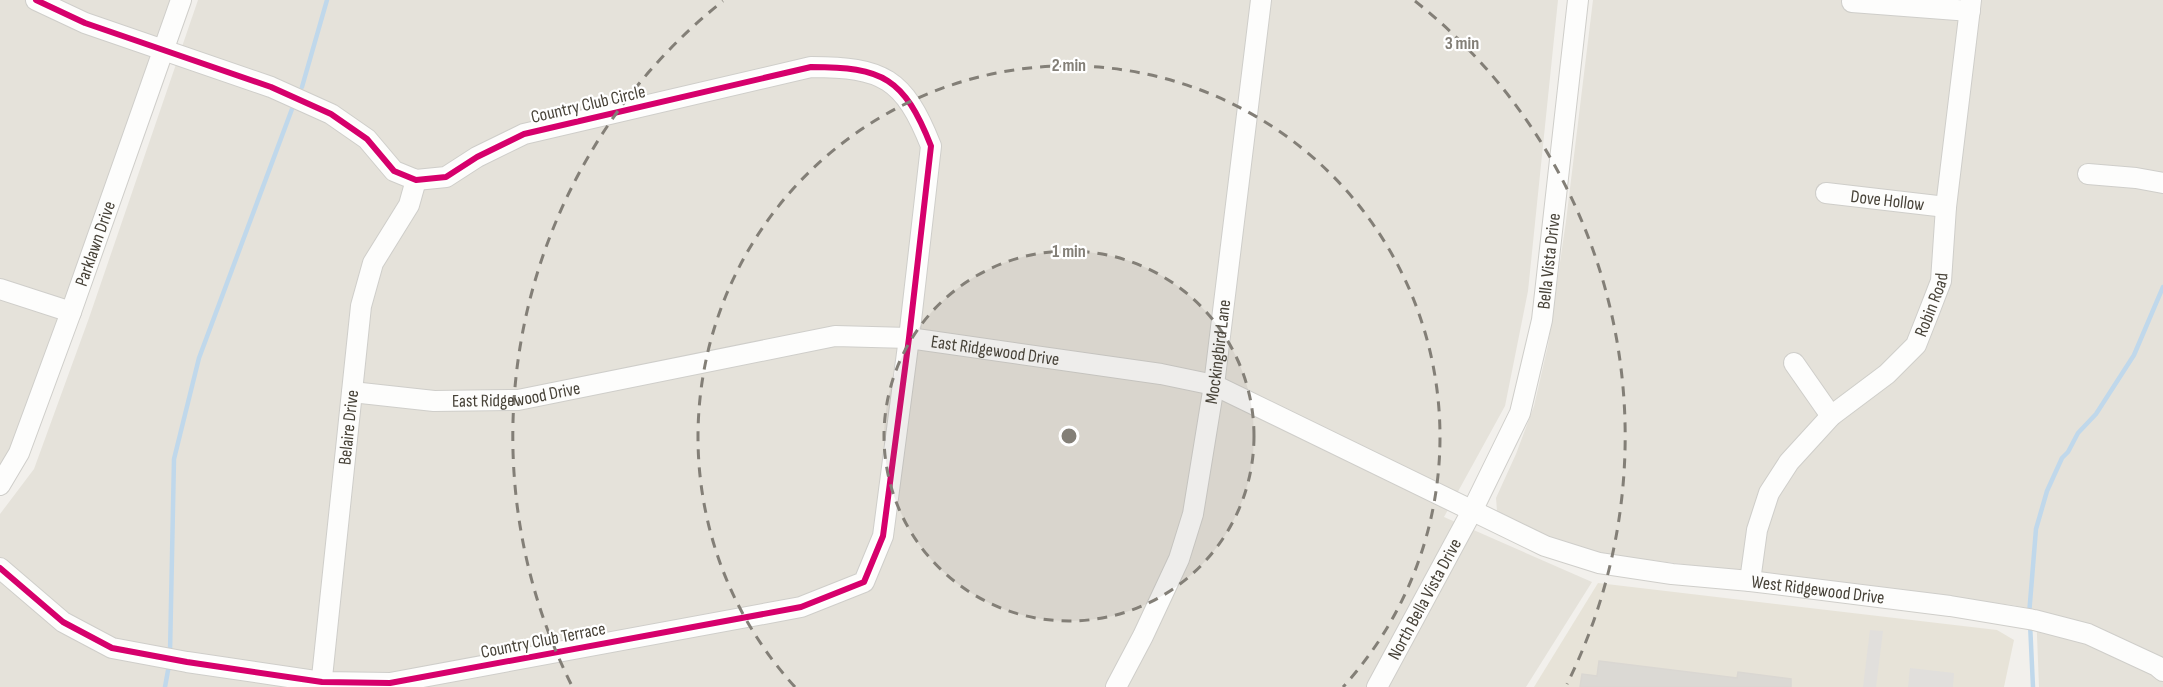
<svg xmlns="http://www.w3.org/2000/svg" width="2163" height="687" font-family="'Sofia Sans Condensed',sans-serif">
<rect width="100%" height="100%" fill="#f2f0ec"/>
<path fill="#e5e2da" d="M0,0H174L57,339L0,474Z
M198,0H1558L1528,291L1505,406L1444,517L1592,582L1526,687H0V514L34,469L89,318Z
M1593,0H2163V687H2039L2036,610L2012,605L1602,554L1534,531L1501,515L1497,511L1496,498L1516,454L1534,406L1548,345L1566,221Z"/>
<path fill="#e7e3d8" d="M1598,583L1997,630L2014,640L2004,687H1534Z"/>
<path fill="#e1dfdc" d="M1870,630L1883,631L1876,687H1863Z
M1910,668L1954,673L1953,687H1908Z"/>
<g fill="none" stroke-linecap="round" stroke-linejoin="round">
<path stroke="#c0d8eb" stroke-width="4.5" d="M302,87L327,0
M2029,615L2036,529L2047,491L2062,458L2068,452L2078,433L2096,414L2134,355L2163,287
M2030,623L2033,687
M170,653L174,459L199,358L292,109
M165,687L169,665"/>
</g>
<path fill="#dbd9d4" stroke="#dad7d2" stroke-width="1.5" d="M1599,661L1737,678L1738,672L1791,679V687H1580L1582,674L1597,676Z"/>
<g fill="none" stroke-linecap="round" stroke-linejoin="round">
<g stroke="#cfceca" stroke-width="22">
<g id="minor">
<path d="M1852,2L1970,11"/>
<path d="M2088,174L2136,178L2163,183"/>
<path id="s1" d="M1826,193L1946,207"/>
<path d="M0,289L71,312"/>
<path d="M1794,363L1831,416"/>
<path id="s2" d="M352,392L434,401L518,400L835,336L909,338L1161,374L1214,385L1545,546L1599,563L1672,574L1750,581L1950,606L2034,620L2088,634L2157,666L2163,671"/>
<path id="s3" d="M0,485L19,453L71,312L181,0"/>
<path d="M0,568L63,622L112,648L187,662L322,682L390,683L801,607L864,582L883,536L909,338L931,146C904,78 883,67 811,67L524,134L477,157L446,177L416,180L394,171L367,139L331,114L271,87L85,23L36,0"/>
<path id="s4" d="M1750,581L1757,530L1769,493L1789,462L1831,416L1887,374L1916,345L1929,312L1941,281L1946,207L1971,0"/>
<path id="s5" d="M321,687L361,306L373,263L409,205L416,180"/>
<path id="s6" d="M1116,687L1143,636L1179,559L1193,514L1214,385L1261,0"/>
<path id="s7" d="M1377,687L1472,511L1520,413L1542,320L1578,0"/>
</g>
</g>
<use href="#minor" stroke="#fdfdfc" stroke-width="20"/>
<g stroke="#fff" stroke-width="10">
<path id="cycleway" d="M0,568L63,622L112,648L187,662L322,682L390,683L801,607L864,582L883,536L909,338L931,146C904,78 883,67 811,67L524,134L477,157L446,177L416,180L394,171L367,139L331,114L271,87L85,23L36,0"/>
</g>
<use href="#cycleway" stroke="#d6006c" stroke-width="6"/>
</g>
<circle cx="1069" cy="436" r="185" fill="#837f77" fill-opacity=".12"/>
<g fill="none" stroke="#837f77" stroke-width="3" stroke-dasharray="10 8">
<circle cx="1069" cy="436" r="185"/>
<path d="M795 687A371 371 0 1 1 1343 687"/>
<path d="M571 684A556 556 0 0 1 723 1M1415 1A556 556 0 0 1 1567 684"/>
</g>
<g text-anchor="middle" stroke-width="4.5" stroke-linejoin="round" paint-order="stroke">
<g font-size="18" fill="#474238" stroke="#fff">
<text transform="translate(588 104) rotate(-13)" y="6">Country Club Circle</text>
<text dy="6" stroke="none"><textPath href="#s1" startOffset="62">Dove Hollow</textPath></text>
<text dy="6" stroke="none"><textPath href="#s3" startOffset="260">Parklawn Drive</textPath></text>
<text dy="6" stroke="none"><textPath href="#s7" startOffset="464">Bella Vista Drive</textPath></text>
<text dy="6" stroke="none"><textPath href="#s4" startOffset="344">Robin Road</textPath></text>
<text dy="6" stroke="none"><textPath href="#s2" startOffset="651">East Ridgewood Drive</textPath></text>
<text dy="6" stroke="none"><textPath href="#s6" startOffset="354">Mockingbird Lane</textPath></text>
<text dy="6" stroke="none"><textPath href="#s2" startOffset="165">East Ridgewood Drive</textPath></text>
<text dy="6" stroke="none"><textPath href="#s5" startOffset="261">Belaire Drive</textPath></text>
<text dy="6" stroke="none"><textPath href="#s2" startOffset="1518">West Ridgewood Drive</textPath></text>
<text dy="6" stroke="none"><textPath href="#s7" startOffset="100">North Bella Vista Drive</textPath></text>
<text transform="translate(543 640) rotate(-11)" y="6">Country Club Terrace</text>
</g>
</g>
<circle cx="1069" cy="436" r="9" fill="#837f77" stroke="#fff" stroke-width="3"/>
<g font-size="18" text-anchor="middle" font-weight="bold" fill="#837f77" stroke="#fff" stroke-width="4.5" stroke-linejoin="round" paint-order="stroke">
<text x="1462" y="49">3 min</text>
<text x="1069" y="71">2 min</text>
<text x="1069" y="257">1 min</text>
</g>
</svg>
